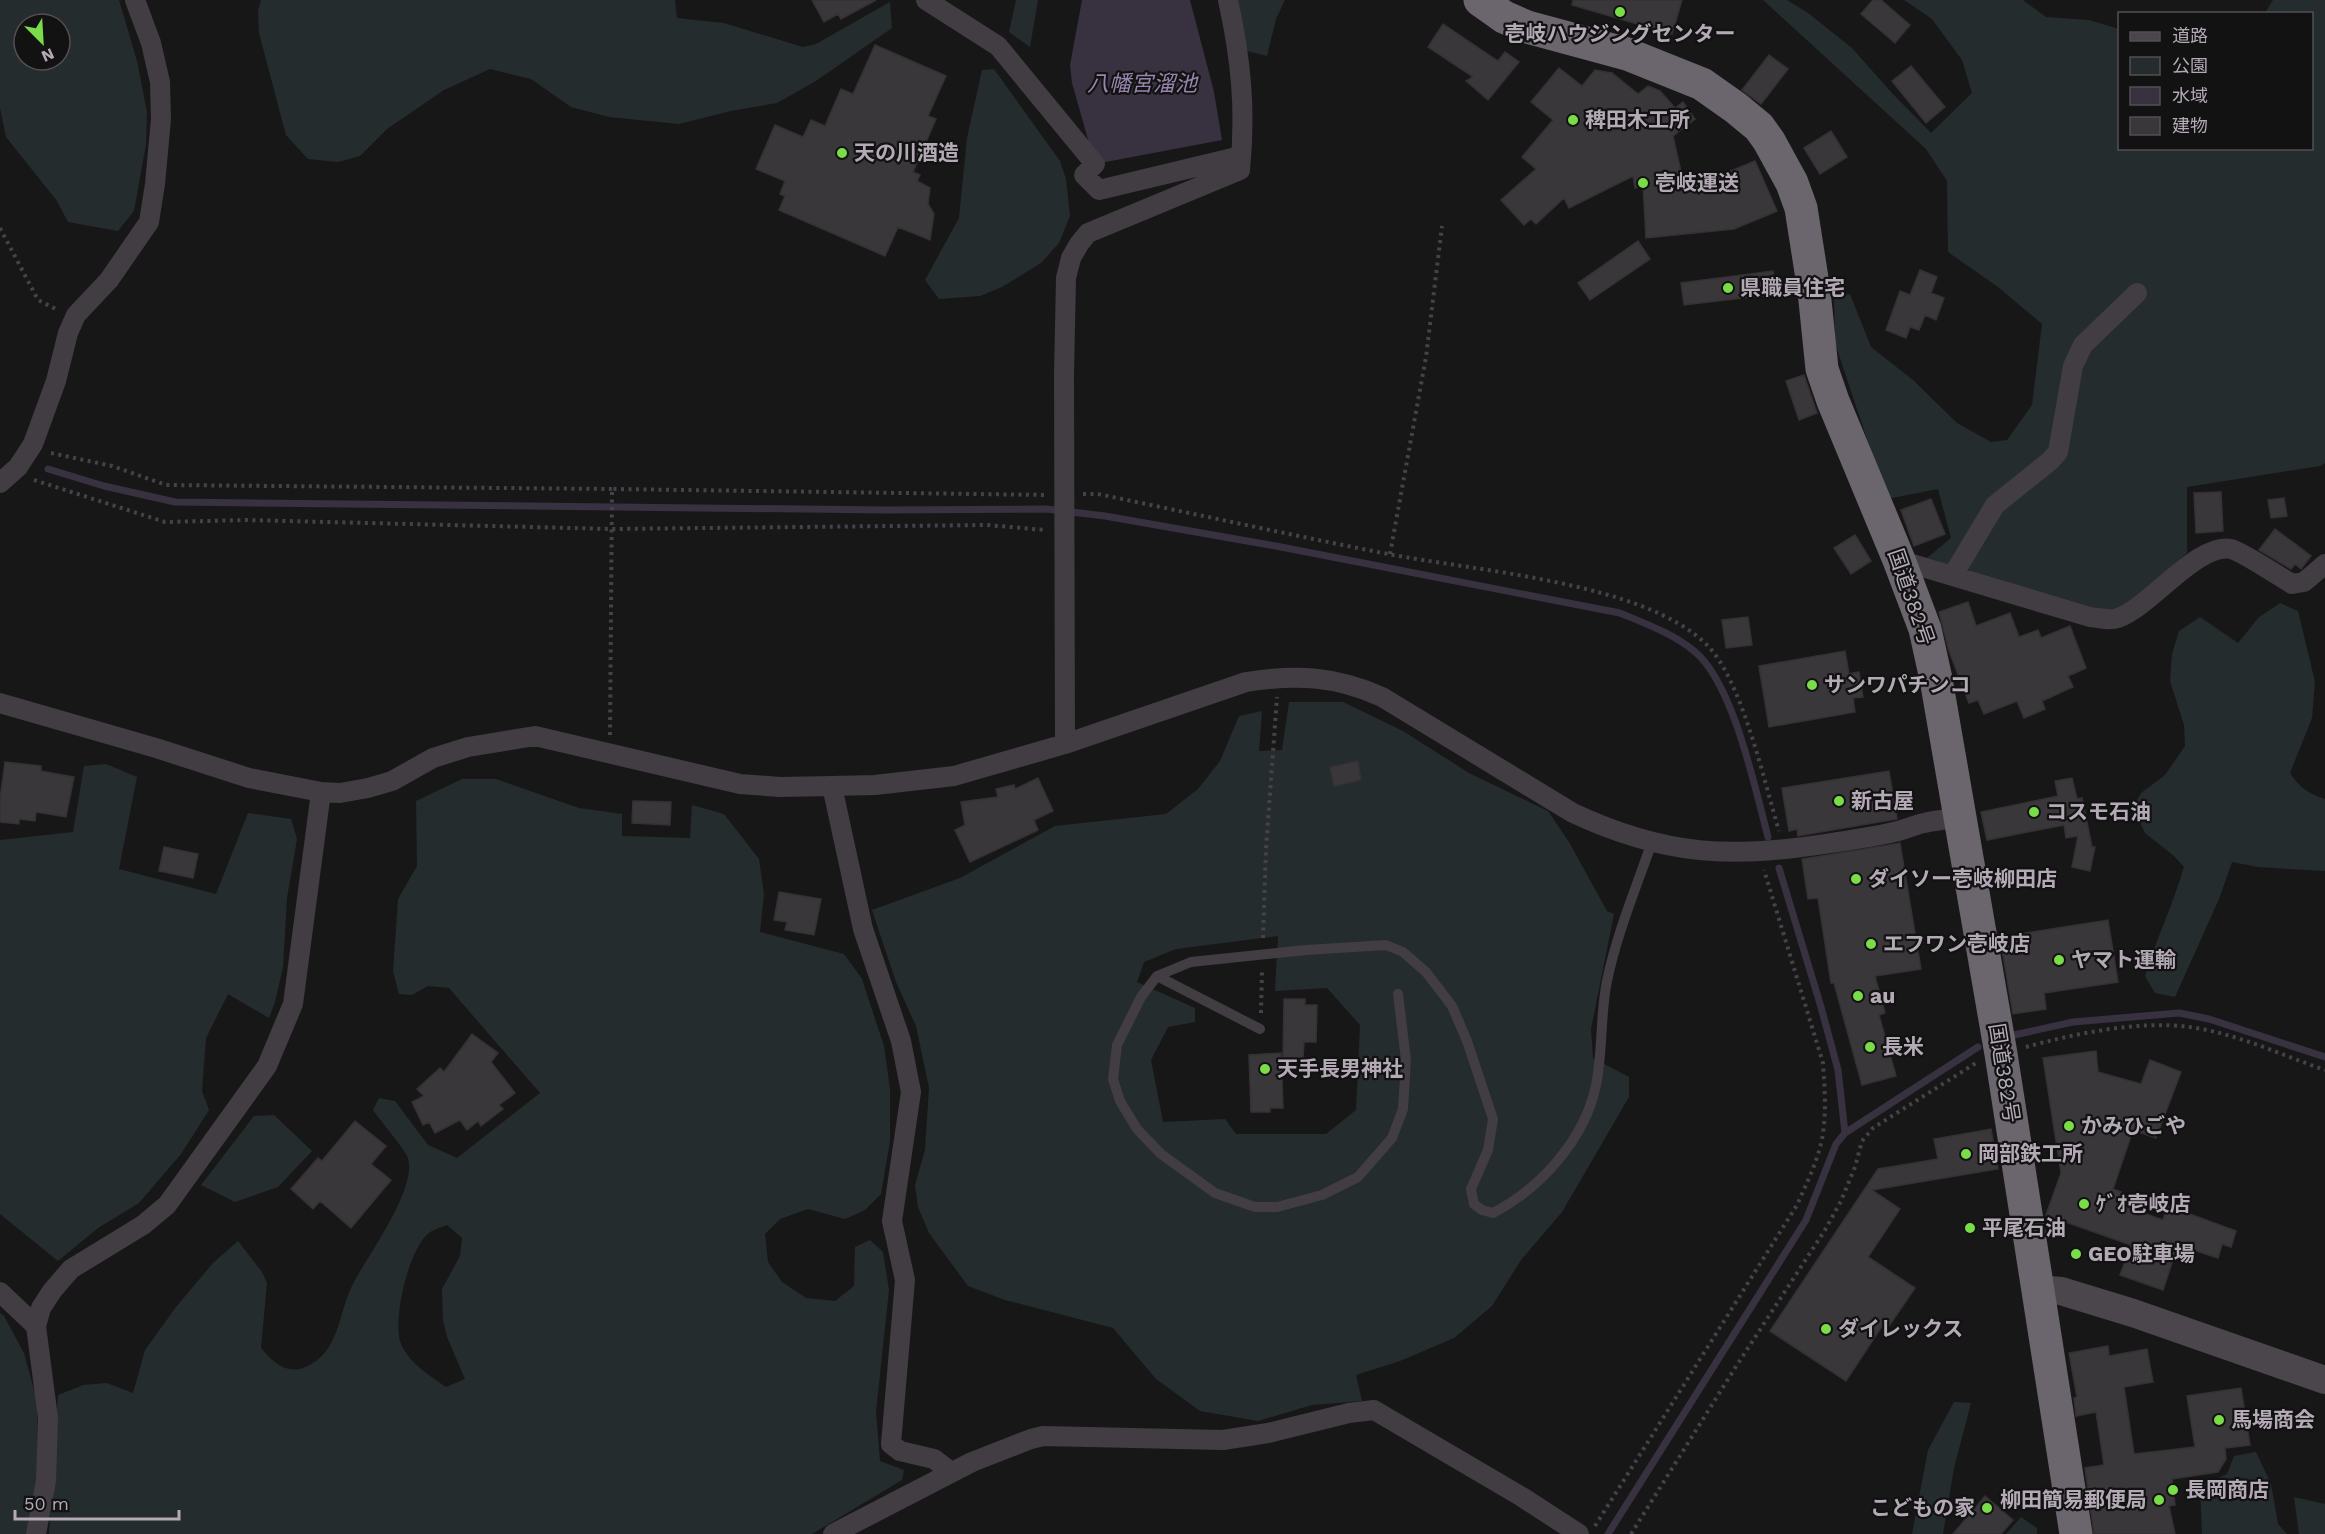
<svg xmlns="http://www.w3.org/2000/svg" width="2325" height="1534" font-family="'Work Sans','Noto Sans JP',sans-serif">
<rect width="100%" height="100%" fill="#181718"/>
<path fill="#252c2d" fill-rule="evenodd" d="M0,0H119L137,61L147,112L146,144L134,211L118,231L68,222L57,201L6,137L0,108ZM24,24H60V60H24Z
M261,0H675L677,18L724,23L803,47L816,44L890,2L892,28L816,81L777,103L731,111L679,124L609,117L571,107L531,79L490,69L444,90L387,129L360,156L338,162L308,159L286,135L259,33L258,11Z
M1016,0H1038L1030,47L1009,32Z
M1236,0H1285L1276,19L1267,56L1247,51Z
M1763,0H1787L1808,13L1852,48L1891,92L1931,133L1972,93L1962,60L1932,19L1904,0H2023L2046,17L2089,20L2119,29L2120,148H2312V14L2265,13L2273,0H2325V463L2320,466L2187,487V553L2120,613L2096,611L1927,558L1951,538L1938,489L1887,499L1835,343L1834,297L1850,294L1871,347L1913,380L1957,423L1991,442L2007,440L2032,405L2042,324L1998,287L1948,252L1947,181L1926,149Z
M994,69L1060,161L1066,179L1070,216L1059,243L1041,263L1002,287L980,296L939,299L925,280L959,218L967,138L982,70Z
M2280,603L2298,611L2315,682L2312,718L2290,773C2298,786 2310,795 2325,799V871L2258,867L2232,862L2219,899L2175,997L2155,993L2145,976C2156,939 2173,905 2184,867L2174,856L2145,833L2133,808L2141,793L2165,775L2185,746L2184,725L2170,681L2172,654L2179,631L2200,617L2238,643L2259,617Z
M1289,702H1343L1403,731L1469,773L1548,811L1569,842L1607,911L1614,914L1591,1029L1593,1058L1629,1077V1097L1562,1212L1521,1260L1492,1306L1454,1338L1400,1361L1356,1375L1362,1401L1312,1405L1258,1421L1200,1411L1156,1379L1113,1328L1005,1300L968,1286L929,1233L918,1207L915,1185L925,1150L929,1088L916,1026L896,982L872,910L960,878L1055,826L1166,814L1198,789L1220,761L1239,716L1262,711L1259,751L1282,750ZM1278,936L1275,991L1327,988L1360,1025L1356,1110L1326,1134H1236L1225,1119L1163,1122L1151,1060L1168,1027L1195,1022V1008L1137,982L1144,962L1176,949Z
M106,764L137,777L119,869L216,894L248,813L291,819L297,839L287,898L283,967L275,1002L269,1018L228,994L206,1038L202,1091L209,1110L181,1154L139,1203L98,1228L58,1261L0,1214V840L73,832L84,766Z
M462,779H496L579,808L622,814V836L690,838L692,805L724,814L759,859L764,894L760,932L844,954L862,979L884,1046L890,1089V1141L881,1194L865,1210L845,1219L808,1209L780,1219L765,1234L768,1262L782,1282L806,1298L835,1301L854,1286L855,1247L870,1240L883,1252L889,1290L876,1412L880,1461L904,1470L902,1480L812,1534H49L58,1395L83,1385L107,1383L133,1393L145,1350L176,1307L213,1263L238,1241L262,1272L267,1283L261,1348C272,1361 285,1374 303,1368C341,1354 337,1313 354,1282C369,1254 417,1189 408,1158C406,1151 379,1119 373,1110L379,1098L395,1101L428,1145L457,1158L540,1093L449,988L428,986L412,995L399,994L393,971L398,899L417,866L416,801ZM447,1225L462,1238L460,1256L442,1289L443,1320L447,1337L465,1379L446,1387C429,1375 407,1362 400,1341C393,1317 409,1247 430,1232C435,1229 442,1227 447,1225Z
M274,1115L312,1151L278,1187L235,1202L201,1185L254,1116Z
M0,1313L4,1316L24,1353L37,1401L39,1485L28,1534H0Z
M1954,1402L1971,1403L1954,1468L1943,1534H1912L1928,1450Z
M2256,1452L2271,1484L2278,1524L2287,1534H2202L2200,1486L2227,1474L2234,1456Z
M2294,1497L2325,1504V1534H2299Z
M2021,1517L2037,1528V1534H2006Z"/>
<path fill="#383140" d="M1082,0H1190L1214,92L1222,140L1095,164L1072,83L1070,65Z"/>
<g fill="none" stroke-linecap="round" stroke-linejoin="round">
<path stroke="#383140" stroke-width="7" d="M48,469L104,486L175,502L885,510L1046,509L1105,516L1281,547L1620,613C1646,624 1672,633 1694,651C1733,682 1755,788 1768,837
M1779,868L1821,1007L1838,1070L1845,1133
M2014,1035L2073,1022L2179,1013L2209,1019L2325,1057
M1608,1534L1806,1220L1836,1144L1845,1133L1978,1047"/>
</g>
<path fill="#3a373a" stroke="#343134" stroke-width="1.5" d="M812,0H876L841,19L838,14L824,22Z
M1573,0H1682L1672,34L1572,5Z
M1873,0H1881L1910,25L1895,43L1861,14Z
M1443,24L1498,61L1505,52L1519,62L1488,100L1466,81L1473,77L1428,47Z
M875,45L946,76L928,116L936,119L913,172L920,175L917,181L930,188L928,204L934,214L930,240L898,227L885,256L779,210L785,196L780,194L785,181L756,169L775,125L803,137L811,120L825,126L841,89L853,94Z
M1769,55L1788,69L1761,104L1742,90Z
M1911,66L1945,107L1926,123L1892,81Z
M1559,68L1582,86L1595,70L1612,73L1638,94L1648,86L1660,91L1675,108L1683,102L1695,119L1673,136L1685,190L1755,161L1777,211L1734,229L1646,238L1643,186L1635,188L1633,176L1569,208L1564,198L1536,224L1531,219L1524,225L1501,200L1536,169L1522,157L1553,120L1531,102Z
M1831,131L1847,157L1820,174L1804,148Z
M1638,241L1650,259L1590,300L1578,283Z
M1920,270L1937,277L1931,293L1944,298L1936,320L1925,315L1919,330L1910,327L1906,338L1886,330L1900,291L1910,295Z
M1773,271L1776,294L1684,305L1681,283Z
M1804,375L1817,413L1799,420L1786,381Z
M2221,492L2223,531L2196,533L2194,493Z
M2284,498L2287,516L2271,518L2268,500Z
M1931,499L1945,534L1914,546L1901,510Z
M2275,529L2311,556L2301,569L2295,564L2291,569L2259,550Z
M1855,535L1871,561L1851,574L1834,548Z
M1968,602L1976,626L2010,613L2019,637L2038,630L2041,638L2070,626L2086,668L2068,676L2073,687L2042,701L2045,709L2024,718L2017,701L1984,714L1978,700L1969,703L1949,651L1939,612Z
M1748,617L1752,645L1726,648L1722,620Z
M1845,651L1849,674L1859,672L1863,697L1853,698L1855,712L1769,727L1759,666Z
M1358,761L1361,780L1334,786L1330,767Z
M5,762L41,766V771L74,777L66,817L36,812L35,821L19,819V824L0,822V799Z
M1889,771L1897,819L1798,836L1797,829L1789,831L1782,788Z
M1038,778L1053,811L1034,820L1038,830L970,862L955,830L965,825L961,802L998,797L996,789L1014,785L1015,789Z
M2072,778L2077,799L2082,798L2092,847H2095L2090,871L2072,867L2078,836L2066,838L2064,825L1987,840L1981,812L2058,796L2055,781Z
M633,801L671,802L670,825L632,823Z
M1900,843L1921,969L1875,976L1885,1013L1879,1015L1896,1076L1862,1085L1834,983H1831L1818,898L1808,899L1802,859Z
M164,847L198,854L193,878L159,871Z
M779,892L821,899L814,935L785,930L787,922L774,920Z
M2108,920L2118,982L2044,993L2046,1009L2013,1014L2000,937Z
M1284,999H1305V1005H1317L1316,1042H1304L1303,1058H1283Z
M472,1034L498,1053L491,1062L515,1093L499,1105L503,1109L481,1126L478,1121L467,1130L460,1120L435,1133L429,1122L423,1125L412,1102L424,1096L417,1089L440,1068L444,1072Z
M2096,1051L2098,1072L2141,1084L2150,1060L2181,1072L2156,1138L2133,1130L2113,1189L2121,1192L2117,1204L2163,1220L2168,1206L2236,1231L2231,1247L2222,1244L2218,1258L2178,1245L2163,1290L2120,1275L2131,1245L2046,1215L2061,1173L2043,1058Z
M1281,1053L1283,1108H1270V1112H1251L1249,1055Z
M355,1121L386,1146L371,1164L391,1180L351,1228L320,1201L313,1209L291,1189L318,1158L322,1161Z
M1991,1129L1998,1169L1872,1190L1900,1209L1868,1257L1915,1288L1887,1329L1882,1326L1846,1381L1770,1331L1878,1169L1938,1159L1934,1139Z
M2108,1346L2109,1356L2147,1349L2153,1382L2124,1387L2134,1454L2195,1447L2187,1396L2241,1388L2250,1445L2225,1448L2226,1459L2218,1472L2172,1479L2175,1505L2169,1506L2175,1534H2094L2085,1468L2104,1465L2096,1412L2076,1416L2074,1398L2077,1397L2069,1353Z
M1985,1496L2013,1520L2001,1534H1953Z"/>
<g fill="none" stroke-linecap="round" stroke-linejoin="round">
<path stroke="#474249" stroke-width="4" stroke-dasharray="3 4.5" stroke-linecap="butt" d="M0,228L38,300L58,310
M51,453L112,466L166,485L612,489
M34,480L165,522L246,520L612,529L987,525L1045,530
M1083,494H1098C1195,514 1291,535 1388,554C1475,571 1644,582 1707,645C1742,680 1764,781 1779,831
M1390,554L1426,357L1442,226
M610,735L612,489L1046,495
M1263,938L1266,849L1277,697
M1261,1013L1262,970
M2026,1047C2073,1034 2140,1020 2189,1027C2236,1033 2281,1055 2325,1070
M1595,1526L1797,1205C1804,1189 1812,1173 1817,1157C1828,1127 1825,1094 1823,1063L1764,870
M1631,1534L1735,1368L1825,1230L1841,1201L1855,1167L1862,1141L1873,1128L1976,1063"/>
<path stroke="#413d42" stroke-width="10" d="M1157,976L1260,1029
M1398,994L1406,1060L1403,1109L1392,1138L1358,1177L1322,1195L1277,1207H1255L1215,1193L1161,1154L1137,1129L1120,1101L1113,1079L1117,1045L1141,997L1157,976L1191,962L1306,950L1386,945L1403,952L1426,972L1452,1006L1467,1041L1493,1119L1488,1150L1471,1189L1474,1204L1482,1210L1493,1213C1541,1188 1585,1139 1596,1085C1603,1051 1600,1015 1607,981C1617,933 1636,888 1652,842"/>
<path stroke="#413d42" stroke-width="20" d="M926,0L998,46L1095,164L1084,175L1099,190L1241,156
M0,483L18,467L33,444L56,381L68,333L76,315L109,280L149,222L155,184L161,119L160,82L151,43L135,0
M1899,560L2090,617C2099,618 2110,621 2118,618C2150,607 2198,542 2231,549C2241,551 2280,577 2292,584L2304,582L2325,564
M1953,575L1995,505L2050,461L2058,452L2073,366L2083,345L2137,293
M0,703L156,748L249,778L321,792L340,793L368,788L392,781L433,758L468,747L535,736L740,784L780,787L832,786L875,785L954,776L1065,744L1246,682C1296,674 1336,676 1382,697L1573,813C1665,856 1732,859 1831,843C1851,840 1873,837 1894,832C1904,830 1914,825 1924,823C1936,820 1948,820 1960,816
M1065,744L1064,375L1066,278L1071,258L1079,244L1088,233L1240,170C1246,110 1241,59 1228,0
M832,786L863,929L901,1041L911,1092L892,1221L905,1280L891,1444L900,1451L934,1459L951,1472
M0,1292L36,1326
M36,1534L46,1481L48,1418L36,1326L41,1308L52,1291L71,1269L143,1225L167,1205L267,1066L293,1004L321,792
M833,1534L972,1462L1031,1439L1043,1436L1223,1440L1268,1433L1349,1413L1374,1410L1522,1497L1579,1534"/>
<path stroke="#4b464c" stroke-width="28" d="M2038,1289L2061,1291L2133,1313L2325,1380"/>
<path stroke="#6b656d" stroke-width="33" d="M1480,0L1504,17L1527,27L1627,54L1702,84L1736,108L1759,127L1769,141L1792,183L1801,208L1814,291L1822,369L1833,401L1899,560L1925,629L1936,679L2001,1054L2076,1534"/>
</g>
<g fill="#7bdc4a" stroke="#131213" stroke-width="2">
<circle cx="1620" cy="12" r="6"/>
<circle cx="1573" cy="120" r="6"/>
<circle cx="842" cy="153" r="6"/>
<circle cx="1643" cy="183" r="6"/>
<circle cx="1728" cy="288" r="6"/>
<circle cx="1812" cy="685" r="6"/>
<circle cx="1839" cy="801" r="6"/>
<circle cx="2034" cy="812" r="6"/>
<circle cx="1856" cy="879" r="6"/>
<circle cx="1871" cy="944" r="6"/>
<circle cx="2059" cy="960" r="6"/>
<circle cx="1858" cy="996" r="6"/>
<circle cx="1870" cy="1047" r="6"/>
<circle cx="1265" cy="1069" r="6"/>
<circle cx="2069" cy="1126" r="6"/>
<circle cx="1966" cy="1154" r="6"/>
<circle cx="2084" cy="1204" r="6"/>
<circle cx="1970" cy="1228" r="6"/>
<circle cx="2076" cy="1254" r="6"/>
<circle cx="1826" cy="1329" r="6"/>
<circle cx="2219" cy="1420" r="6"/>
<circle cx="2173" cy="1490" r="6"/>
<circle cx="2159" cy="1500" r="6"/>
<circle cx="1987" cy="1508" r="6"/>
</g>
<g text-anchor="middle" stroke-width="4.5" stroke-linejoin="round" paint-order="stroke">
<g font-size="21" font-weight="bold" fill="#b3aab6" stroke="#131213" text-anchor="start">
<text x="1620" y="41" text-anchor="middle">壱岐ハウジングセンター</text>
<text x="1585" y="127">稗田木工所</text>
<text x="854" y="160">天の川酒造</text>
<text x="1655" y="190">壱岐運送</text>
<text x="1740" y="295">県職員住宅</text>
<text x="1824" y="692">サンワパチンコ</text>
<text x="1851" y="808">新古屋</text>
<text x="2046" y="819">コスモ石油</text>
<text x="1868" y="886">ダイソー壱岐柳田店</text>
<text x="1883" y="951">エフワン壱岐店</text>
<text x="2071" y="967">ヤマト運輸</text>
<text x="1870" y="1003">au</text>
<text x="1882" y="1054">長米</text>
<text x="1277" y="1076">天手長男神社</text>
<text x="2081" y="1133">かみひごや</text>
<text x="1978" y="1161">岡部鉄工所</text>
<text x="2096" y="1211">ｹﾞｵ壱岐店</text>
<text x="1982" y="1235">平尾石油</text>
<text x="2088" y="1261">GEO駐車場</text>
<text x="1838" y="1336">ダイレックス</text>
<text x="2231" y="1427">馬場商会</text>
<text x="2185" y="1497">長岡商店</text>
<text x="2147" y="1507" text-anchor="end">柳田簡易郵便局</text>
<text x="1975" y="1515" text-anchor="end">こどもの家</text>
</g>
<g font-size="21" fill="#b3aab6" stroke="#131213">
<text transform="translate(1911 597) rotate(71)" y="7">国道382号</text>
<text transform="translate(2004 1073) rotate(81)" y="7">国道382号</text>
</g>
<g font-size="22" font-style="italic" fill="#9885ad" stroke="#131213">
<text x="1142" y="91">八幡宮溜池</text>
</g>
</g>
<rect x="2118" y="12" width="195" height="138" fill="#131213" stroke="#534f54" stroke-width="1.5"/>
<rect x="2130" y="32" width="30" height="9" fill="#4b464c" stroke="#534f54" stroke-width="1.5"/>
<text x="2172" y="42" font-size="18" fill="#b3aab6">道路</text>
<rect x="2130" y="57" width="30" height="18" fill="#252c2d" stroke="#534f54" stroke-width="1.5"/>
<text x="2172" y="72" font-size="18" fill="#b3aab6">公園</text>
<rect x="2130" y="87" width="30" height="18" fill="#383140" stroke="#534f54" stroke-width="1.5"/>
<text x="2172" y="102" font-size="18" fill="#b3aab6">水域</text>
<rect x="2130" y="117" width="30" height="18" fill="#3a373a" stroke="#534f54" stroke-width="1.5"/>
<text x="2172" y="132" font-size="18" fill="#b3aab6">建物</text>
<g transform="translate(42 42) rotate(156)"><circle r="28" fill="#131213" stroke="#534f54" stroke-width="1.5"/>
<path d="M0-4.5L10 22L0 15L-10 22Z" fill="#7bdc4a"/>
<text y="-9" font-size="16" font-weight="bold" text-anchor="middle" fill="#b3aab6">N</text>
</g>
<path d="M15 1510v9h164v-9" fill="none" stroke="#b3aab6" stroke-width="3"/>
<text x="24" y="1510" font-size="18" fill="#b3aab6" stroke="#131213" stroke-width="4.5" paint-order="stroke">50 m</text>
</svg>
